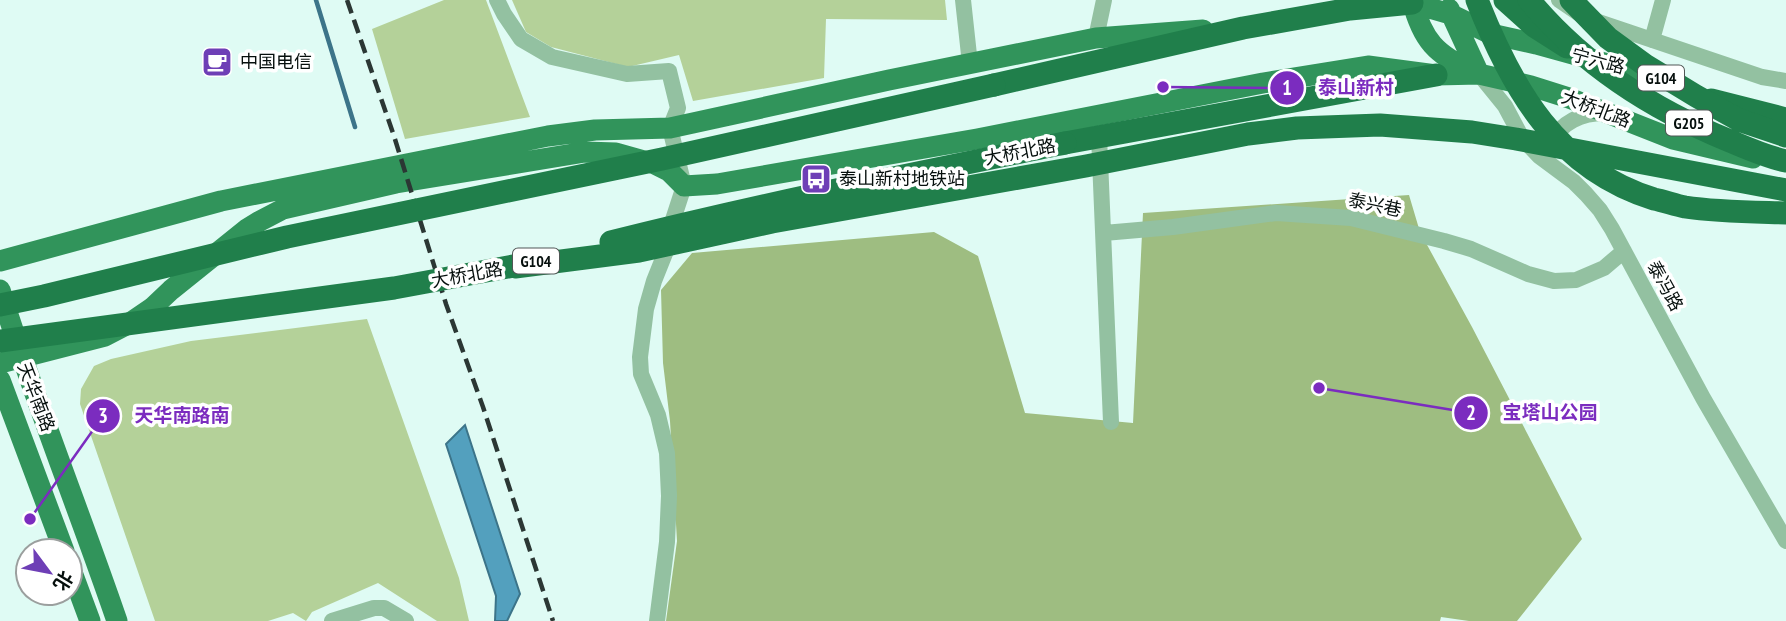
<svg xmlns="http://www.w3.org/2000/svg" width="1786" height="621" font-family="'PT Sans Narrow','Noto Sans SC',sans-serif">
<rect width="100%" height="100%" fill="#dffbf4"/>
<path fill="#b4d199" d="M444,0H486L530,117L405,139L372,29Z
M512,0H945L947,20L826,19L824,78L693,101L679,55L628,67L551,47L526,32Z
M367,319L459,578L469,621H437L378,583L312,612L306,621L293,613L268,621H155L80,404L81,389L94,366L111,359L191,341Z"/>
<path fill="#9ebd81" d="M1409,195L1420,232L1472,327L1582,539L1517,621H1469L1441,617L1440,621H666L677,541L670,421L663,363L661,290L692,253L934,232L978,256L1025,413L1133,423L1143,213Z"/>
<path fill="#53a0be" stroke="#3c7489" stroke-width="2" d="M465,425L520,594L507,621H495L496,596L446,444Z"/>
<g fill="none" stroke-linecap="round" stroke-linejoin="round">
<path stroke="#3c7489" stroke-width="4.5" d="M316,0L355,127"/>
<path stroke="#93c1a1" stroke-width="16" d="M497,0L504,14L521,39L552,57L627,74L669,71L678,108L670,128L684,186L669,232L666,251L654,281L646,309L640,357L641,374L658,415L667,453L669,496L667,542L657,621
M963,0L970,64
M1559,0L1584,17L1762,77L1786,81
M1096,38L1104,0
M1652,40L1663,0
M1479,74L1505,106L1522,138L1539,156L1574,182L1586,194L1600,210L1612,229L1703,398L1786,541
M1099,136L1111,422
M1551,143C1561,122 1582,113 1604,113
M1104,233L1173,227L1276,213L1351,218L1444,241L1471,249L1528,274L1554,281L1576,280L1604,268L1624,251
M332,621L374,608H384L406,621"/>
<path stroke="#31945b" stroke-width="21" d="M1412,0C1422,40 1436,55 1474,72
M1412,3L1450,14L1491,34L1536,44L1659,78
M1449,9L1479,74
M0,261L221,201L548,136L595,130L670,128L889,80L1096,38L1203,30
M0,290C35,402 79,510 117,621
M0,363L105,336L130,323L152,308L171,290L247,229L260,221L283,209L396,183L585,152L616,153L655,164L669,171L684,186L717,184L977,139L1263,83L1368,66L1436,75L1479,74L1531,86L1569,98L1673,139L1753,158
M0,380L64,551
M70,567L90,621"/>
<path stroke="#207f4b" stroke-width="23" d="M1505,0L1534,26L1567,47
M994,85L1243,28L1350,9L1412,3
M1711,100L1786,119
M1065,143L1436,75"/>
<path stroke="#2b3734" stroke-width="4.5" stroke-dasharray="14 7" stroke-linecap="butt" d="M347,0L394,136L446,304L483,407L553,621"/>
<path stroke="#207f4b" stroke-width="23" d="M1477,0C1512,89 1557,169 1654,199C1664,201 1675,205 1685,207C1718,212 1753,212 1786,213
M1529,0C1582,64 1654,110 1730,141C1749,149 1767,157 1786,161
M1571,0L1608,38L1645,65L1696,96L1739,120L1786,136
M611,242C761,204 913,174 1065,143
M515,267L639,251L772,222L1086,166L1248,134L1297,128L1380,125L1472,132L1516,139L1786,190
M0,305L44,296L287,237L662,159L994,85
M0,341L394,288L530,263"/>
</g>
<defs>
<g id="cafe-square" transform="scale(1.575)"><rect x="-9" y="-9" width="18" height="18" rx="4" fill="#6e3fb6" stroke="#fff"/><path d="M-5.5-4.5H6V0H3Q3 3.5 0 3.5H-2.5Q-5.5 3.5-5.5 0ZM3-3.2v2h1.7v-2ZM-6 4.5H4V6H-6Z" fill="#fff"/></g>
<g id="bus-square" transform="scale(1.575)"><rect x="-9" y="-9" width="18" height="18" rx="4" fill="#6e3fb6" stroke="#fff"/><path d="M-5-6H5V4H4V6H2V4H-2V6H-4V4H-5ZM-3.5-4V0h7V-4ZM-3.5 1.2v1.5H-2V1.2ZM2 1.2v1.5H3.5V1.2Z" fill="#fff"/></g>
</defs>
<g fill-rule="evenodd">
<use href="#cafe-square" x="217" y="62"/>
<use href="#bus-square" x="816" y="179"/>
</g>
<g text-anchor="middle" stroke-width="7" stroke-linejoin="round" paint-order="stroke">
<g fill="#fff" stroke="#515756" stroke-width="2">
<rect x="1638" y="65.5" width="46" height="25" rx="5"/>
<rect x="1666" y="110.5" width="46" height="25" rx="5"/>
<rect x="513" y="248.5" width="46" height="25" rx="5"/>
</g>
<g font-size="16" font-weight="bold" fill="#060f0d">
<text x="1661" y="84">G104</text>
<text x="1689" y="129">G205</text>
<text x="536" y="267">G104</text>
</g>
<g font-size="18" fill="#060f0d" stroke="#fff">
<text transform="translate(1598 61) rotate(15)" y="6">宁六路</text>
<text transform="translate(1596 109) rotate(21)" y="6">大桥北路</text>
<text transform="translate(1020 152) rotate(-11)" y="6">大桥北路</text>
<text transform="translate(1375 205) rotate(12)" y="6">泰兴巷</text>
<text transform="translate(467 275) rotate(-10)" y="6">大桥北路</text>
<text transform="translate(1665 286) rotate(61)" y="6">泰冯路</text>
<text transform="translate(36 397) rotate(69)" y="6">天华南路</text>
</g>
<g font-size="18" fill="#060f0d" stroke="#fff" text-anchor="start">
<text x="240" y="68">中国电信</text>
<text x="839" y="185">泰山新村地铁站</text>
</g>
</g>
<path fill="none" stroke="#7b2cbf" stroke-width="2.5" d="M1163 87L1287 88M1319 388L1471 413M30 519L103 416"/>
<g fill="#7b2cbf" stroke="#fff" stroke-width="2.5">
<circle cx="1163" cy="87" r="7"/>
<circle cx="1319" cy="388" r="7"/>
<circle cx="30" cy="519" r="7"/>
<circle cx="1287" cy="88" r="18"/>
<circle cx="1471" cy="413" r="18"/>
<circle cx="103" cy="416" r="18"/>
</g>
<g font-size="21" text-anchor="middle" font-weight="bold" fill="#fff">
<text x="1287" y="95">1</text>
<text x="1471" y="420">2</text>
<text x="103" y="423">3</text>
</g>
<g font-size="19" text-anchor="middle" font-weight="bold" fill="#7b2cbf" stroke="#fff" stroke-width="7" stroke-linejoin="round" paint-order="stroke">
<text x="1356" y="94">泰山新村</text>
<text x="1550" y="419">宝塔山公园</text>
<text x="182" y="422">天华南路南</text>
</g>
<g transform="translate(49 572) rotate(122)"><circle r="33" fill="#ffffff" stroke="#9b9f9e" stroke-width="2"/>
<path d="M0-5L12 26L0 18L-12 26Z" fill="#6e3fb6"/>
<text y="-10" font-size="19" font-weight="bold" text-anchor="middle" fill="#060f0d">北</text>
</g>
</svg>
